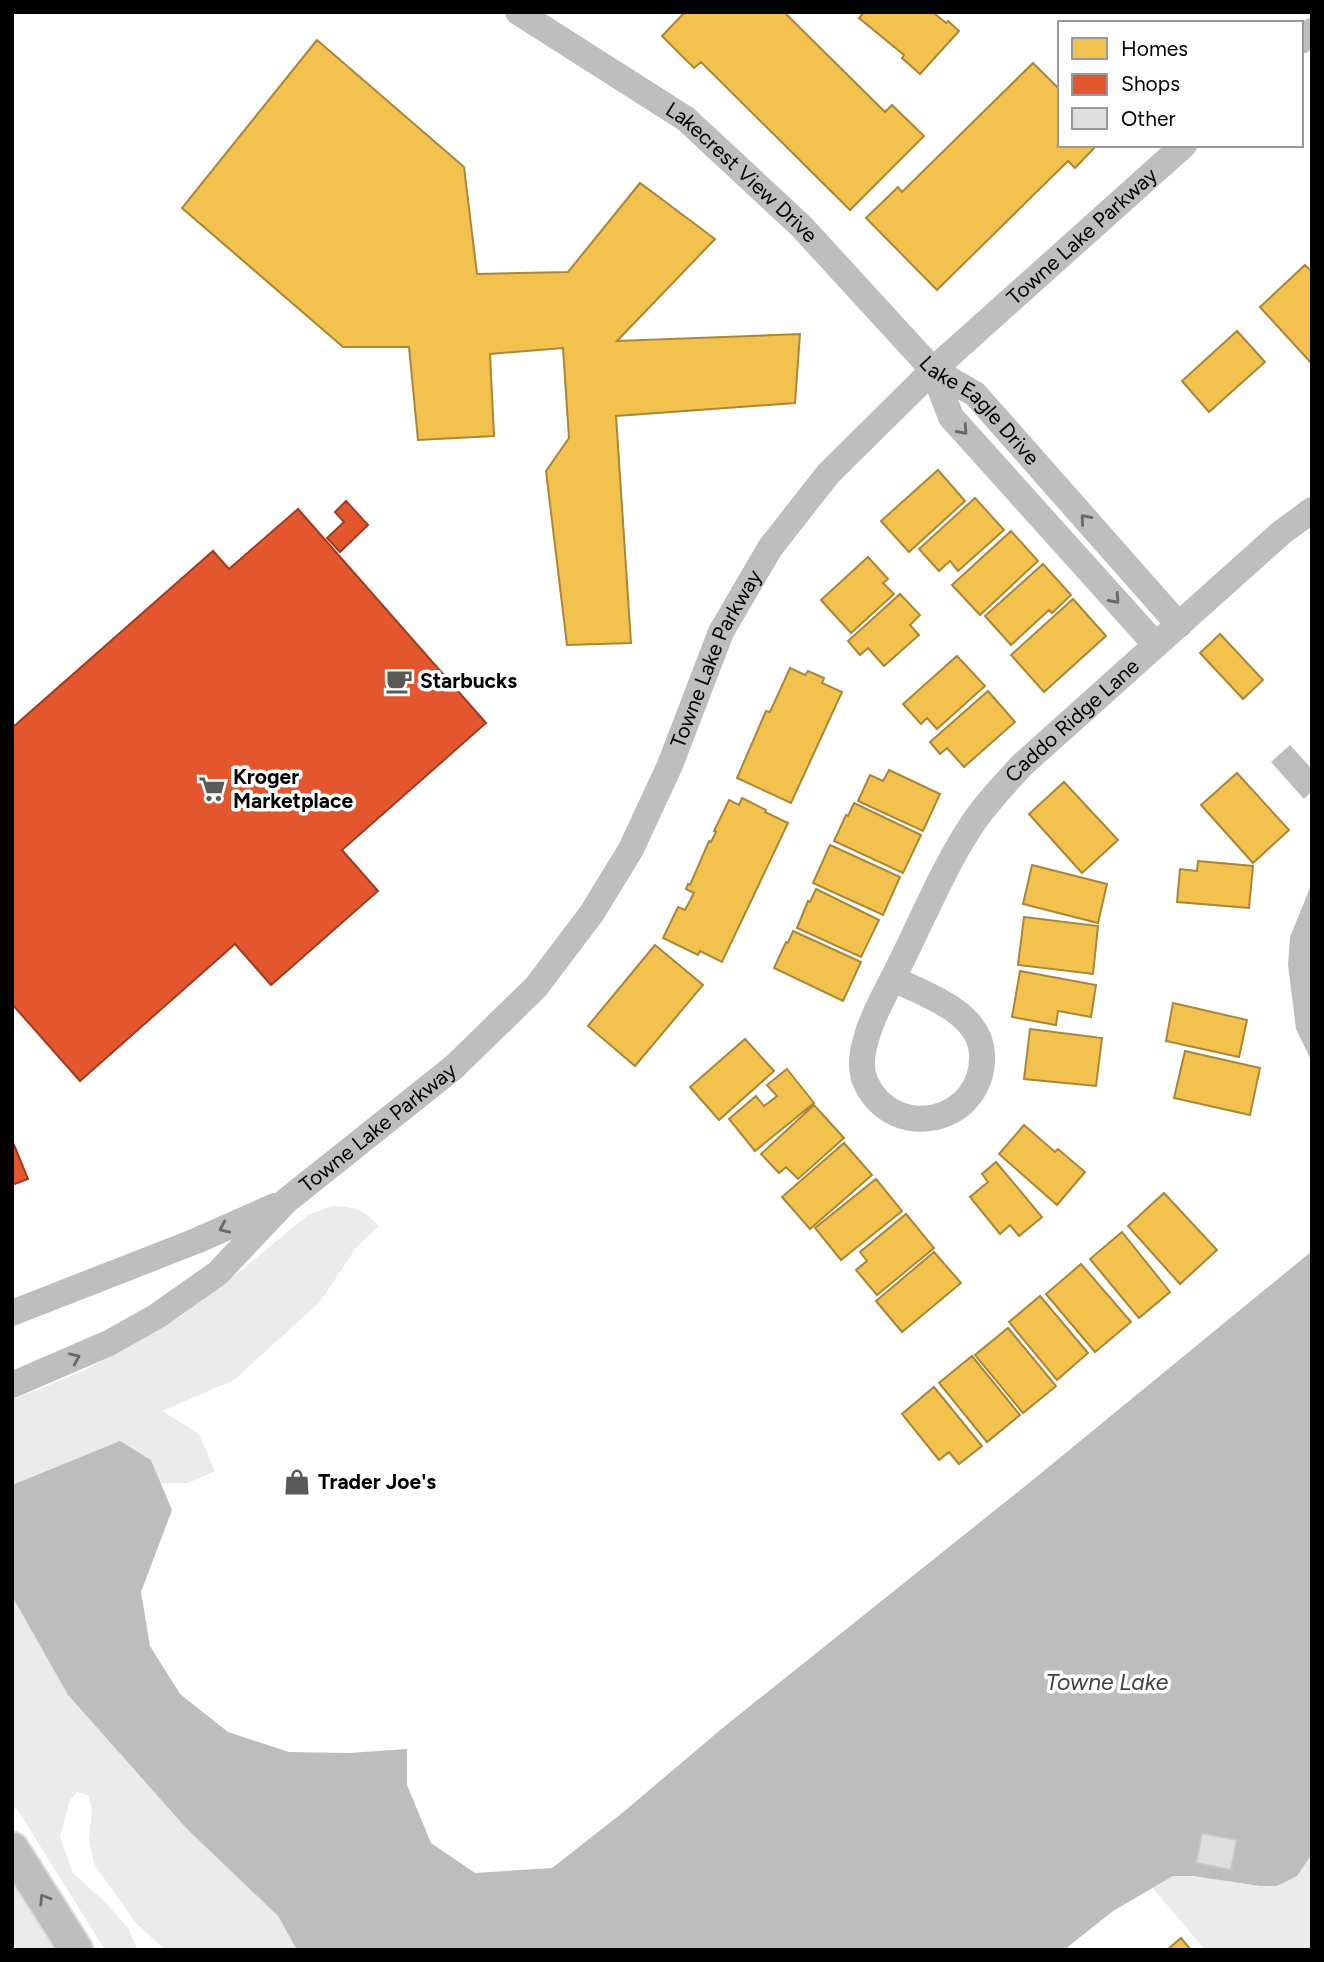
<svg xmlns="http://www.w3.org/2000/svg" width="1324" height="1962" font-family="Figtree,sans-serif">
<rect width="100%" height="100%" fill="#fff"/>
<path fill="#ebebeb" d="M332,1206C356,1207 362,1209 379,1226L356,1248L320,1302L234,1380L162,1411L199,1434L215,1471L188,1483H161L151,1460L120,1441L12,1485V1400L83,1371L181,1316L244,1268L308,1215Z
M12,1596L68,1695L187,1829L278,1916L297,1950H165L136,1923L94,1864L89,1840L92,1810L88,1795L77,1792L70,1800L60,1837L73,1873L106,1903L128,1928L138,1950H105L17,1809H12Z
M1312,1854V1950H1205L1153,1888L1173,1876H1193L1260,1886H1277L1297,1876Z
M12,1877L58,1950H17L12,1943Z"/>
<path fill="#bdbdbd" d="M1290,745L1312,769V791L1304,799L1271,762Z
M1312,883V1062L1296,1029L1288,965L1290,937Z
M1312,1251V1854L1297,1876L1277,1886H1260L1193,1876H1173L1113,1911L1064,1950H297L278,1916L187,1829L68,1695L12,1596V1485L120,1441L151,1460L172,1510L141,1592L150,1646L180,1694L228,1732L289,1752L349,1753L407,1749V1785L431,1843L475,1873L552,1868L621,1814L725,1726L1029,1483Z"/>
<path fill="#f2c14e" stroke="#a98737" stroke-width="2" d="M685,12H784L885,112L892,105L924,136L850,210L701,62L694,68L662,36Z
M864,12H937L935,14L946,23L948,21L959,31L920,74L902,58L904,55L859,18Z
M317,40L464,167L477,274L568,272L640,183L715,239L617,341L800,334L795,403L616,416L631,643L567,645L546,471L569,438L563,348L490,354L494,436L418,440L409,347H343L182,208Z
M1033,63L1060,90V145H1097L1075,168L1068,161L937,290L866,218L898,187L902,192Z
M1305,265L1312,272V364L1260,307Z
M1237,331L1265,362L1209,412L1182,381Z
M938,470L965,501L909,552L881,521Z
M975,498L1004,530L958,571L950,561L939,571L919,549Z
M1011,531L1038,561L980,615L952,585Z
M868,557L888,579L883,583L894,594L851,633L821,600Z
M1043,564L1071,595L1052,613L1049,610L1011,645L985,616Z
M900,594L920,615L910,625L919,635L884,666L868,648L860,655L848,641Z
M1073,599L1106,636L1044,692L1011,655Z
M1220,634L1263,680L1243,699L1200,653Z
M957,656L985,686L937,729L927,718L921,724L903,704Z
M790,668L805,675L808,671L824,678L822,683L842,692L791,803L737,778L766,711L770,712Z
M988,691L1015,722L964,767L947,748L940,754L930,742Z
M889,770L940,794L923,831L858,801L870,775L883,781Z
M1237,773L1289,830L1253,863L1201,805Z
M1064,782L1118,840L1082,873L1029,814Z
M742,798L766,810L765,812L788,823L722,962L700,951L698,955L663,938L678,907L685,910L694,893L686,889L688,884L690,885L709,841L711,842L716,832L714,831L729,800L739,805Z
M854,803L921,835L903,873L834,841L846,815L848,816Z
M830,845L900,877L883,915L813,883Z
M1198,861L1253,866L1249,908L1177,902L1180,869L1197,871Z
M1032,865L1107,884L1098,923L1023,904Z
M816,889L879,920L861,957L797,928L808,901L810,902Z
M1024,917L1098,926L1093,974L1018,965Z
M793,931L861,962L843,1001L774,968L786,942L788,943Z
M655,945L703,985L635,1066L588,1026Z
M1020,971L1096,985L1091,1017L1058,1011L1056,1025L1012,1017Z
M1173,1003L1247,1020L1239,1057L1166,1041Z
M1030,1029L1102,1038L1096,1086L1024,1079Z
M745,1039L774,1071L719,1120L690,1087Z
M1185,1051L1260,1068L1250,1115L1174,1098Z
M787,1069L814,1103L755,1151L729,1119L756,1096L764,1106L777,1096L767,1085Z
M814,1105L844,1138L798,1179L786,1167L779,1173L761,1154Z
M1024,1125L1055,1152L1058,1149L1085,1172L1057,1205L999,1154Z
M844,1143L872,1175L810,1229L782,1197Z
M996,1162L1042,1217L1019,1236L1010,1225L1000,1234L970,1197L988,1182L982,1174Z
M876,1179L902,1211L841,1260L815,1228Z
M1164,1193L1217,1250L1180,1284L1128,1226Z
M906,1214L934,1248L877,1295L856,1270L867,1261L860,1252Z
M1122,1232L1170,1292L1139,1318L1090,1259Z
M934,1252L961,1283L902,1332L876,1301Z
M1081,1264L1131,1322L1095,1352L1046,1294Z
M1040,1296L1088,1353L1057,1380L1009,1322Z
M1008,1328L1056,1386L1023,1413L975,1355Z
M972,1356L1020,1415L987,1442L939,1383Z
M934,1387L982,1446L959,1464L949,1452L939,1460L902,1414Z
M1181,1938L1191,1950H1167Z"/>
<path fill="#e4572e" stroke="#a03d20" stroke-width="2" d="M346,501L368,525L340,552L327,538L344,522L335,512Z
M298,509L486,723L342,850L378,891L271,985L235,944L80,1081L12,1004V728L213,551L229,569Z
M12,1140L28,1179L12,1185Z"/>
<path fill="#dedede" stroke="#c6c6c6" stroke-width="2" d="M1202,1833L1237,1840L1231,1870L1196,1863Z"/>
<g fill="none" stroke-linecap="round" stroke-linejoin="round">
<g stroke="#dbdbdb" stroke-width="37">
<path id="major" d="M12,1849L76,1950"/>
</g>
<g stroke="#bebebe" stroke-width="26">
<path id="s1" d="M518,12L686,119L802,227L933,370L975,394L1179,625"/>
<path d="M1301,41L1312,31"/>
<path d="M933,370L951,417L1156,645"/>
<path id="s2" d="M893,979C925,994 980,1012 982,1054C985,1122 895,1144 866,1083C859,1068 862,1051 867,1036C873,1013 890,985 900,964C923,918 943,869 971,826C985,804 1004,785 1022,765L1281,533L1312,510"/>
<path d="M12,1313L196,1241L275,1206"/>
<path id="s3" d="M12,1385L109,1343L157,1316L218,1273L286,1201L454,1067L536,987L592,913L631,849L670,765L721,632L770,548L828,474L933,370L1184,145"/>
</g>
<use href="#major" stroke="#bebebe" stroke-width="33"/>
</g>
<defs><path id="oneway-chevron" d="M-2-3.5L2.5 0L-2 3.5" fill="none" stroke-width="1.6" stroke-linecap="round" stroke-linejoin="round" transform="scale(1.75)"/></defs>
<g stroke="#686868">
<use href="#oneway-chevron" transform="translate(963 430) rotate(48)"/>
<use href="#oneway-chevron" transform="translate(1085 519) rotate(-131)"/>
<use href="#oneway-chevron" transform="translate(1115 599) rotate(48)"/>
<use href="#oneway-chevron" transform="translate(224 1228) rotate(156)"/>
<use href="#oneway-chevron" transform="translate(75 1358) rotate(-24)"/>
<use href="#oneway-chevron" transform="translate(44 1899) rotate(-122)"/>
</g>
<defs>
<g id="cafe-bare" transform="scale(2.1)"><path d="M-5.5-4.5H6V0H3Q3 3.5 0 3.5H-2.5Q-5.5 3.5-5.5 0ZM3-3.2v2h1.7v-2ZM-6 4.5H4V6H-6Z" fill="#595959" stroke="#fff" stroke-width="2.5" paint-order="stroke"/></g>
<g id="supermarket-bare" transform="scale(2.1)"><path d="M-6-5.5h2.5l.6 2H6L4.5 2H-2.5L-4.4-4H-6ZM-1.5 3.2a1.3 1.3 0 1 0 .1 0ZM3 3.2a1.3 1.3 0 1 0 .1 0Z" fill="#595959" stroke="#fff" stroke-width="2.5" paint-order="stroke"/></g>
<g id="shop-bare" transform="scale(2.1)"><path d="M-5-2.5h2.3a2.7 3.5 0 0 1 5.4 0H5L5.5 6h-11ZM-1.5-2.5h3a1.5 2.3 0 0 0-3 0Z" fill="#595959" stroke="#fff" stroke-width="2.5" paint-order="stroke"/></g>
</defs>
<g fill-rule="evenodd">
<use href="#cafe-bare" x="399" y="681"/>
<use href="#supermarket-bare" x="212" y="789"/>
<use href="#shop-bare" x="297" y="1482"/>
</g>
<g text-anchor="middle" stroke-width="7" stroke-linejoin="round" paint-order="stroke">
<g font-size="21" fill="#000" stroke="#fff">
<text dy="7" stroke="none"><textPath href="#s1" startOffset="276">Lakecrest View Drive</textPath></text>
<text dy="7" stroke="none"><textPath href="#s3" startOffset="1606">Towne Lake Parkway</textPath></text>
<text dy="7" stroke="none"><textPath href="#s1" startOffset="614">Lake Eagle Drive</textPath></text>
<text dy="7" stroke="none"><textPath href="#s3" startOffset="1040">Towne Lake Parkway</textPath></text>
<text dy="7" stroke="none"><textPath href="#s2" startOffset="721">Caddo Ridge Lane</textPath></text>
<text dy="7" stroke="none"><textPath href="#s3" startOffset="452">Towne Lake Parkway</textPath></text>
</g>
<g font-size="21" font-weight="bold" fill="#000" stroke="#fff" text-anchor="start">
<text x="420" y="688">Starbucks</text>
<text x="233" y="784">Kroger<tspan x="233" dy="24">Marketplace</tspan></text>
<text x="318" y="1489">Trader Joe's</text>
</g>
<g font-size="23" font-style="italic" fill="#424242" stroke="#fff">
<text x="1107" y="1690">Towne Lake</text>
</g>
</g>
<rect width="1324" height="1962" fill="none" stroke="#000000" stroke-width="28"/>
<rect x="1058" y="21" width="245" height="126" fill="#ffffff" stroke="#999999" stroke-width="2"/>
<rect x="1072" y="38" width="35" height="21" fill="#f2c14e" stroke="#999999" stroke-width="2"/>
<text x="1121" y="56" font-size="21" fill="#000000">Homes</text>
<rect x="1072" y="74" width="35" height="21" fill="#e4572e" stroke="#999999" stroke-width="2"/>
<text x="1121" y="91" font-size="21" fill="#000000">Shops</text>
<rect x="1072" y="108" width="35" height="21" fill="#dedede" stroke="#999999" stroke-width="2"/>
<text x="1121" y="126" font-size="21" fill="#000000">Other</text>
</svg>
